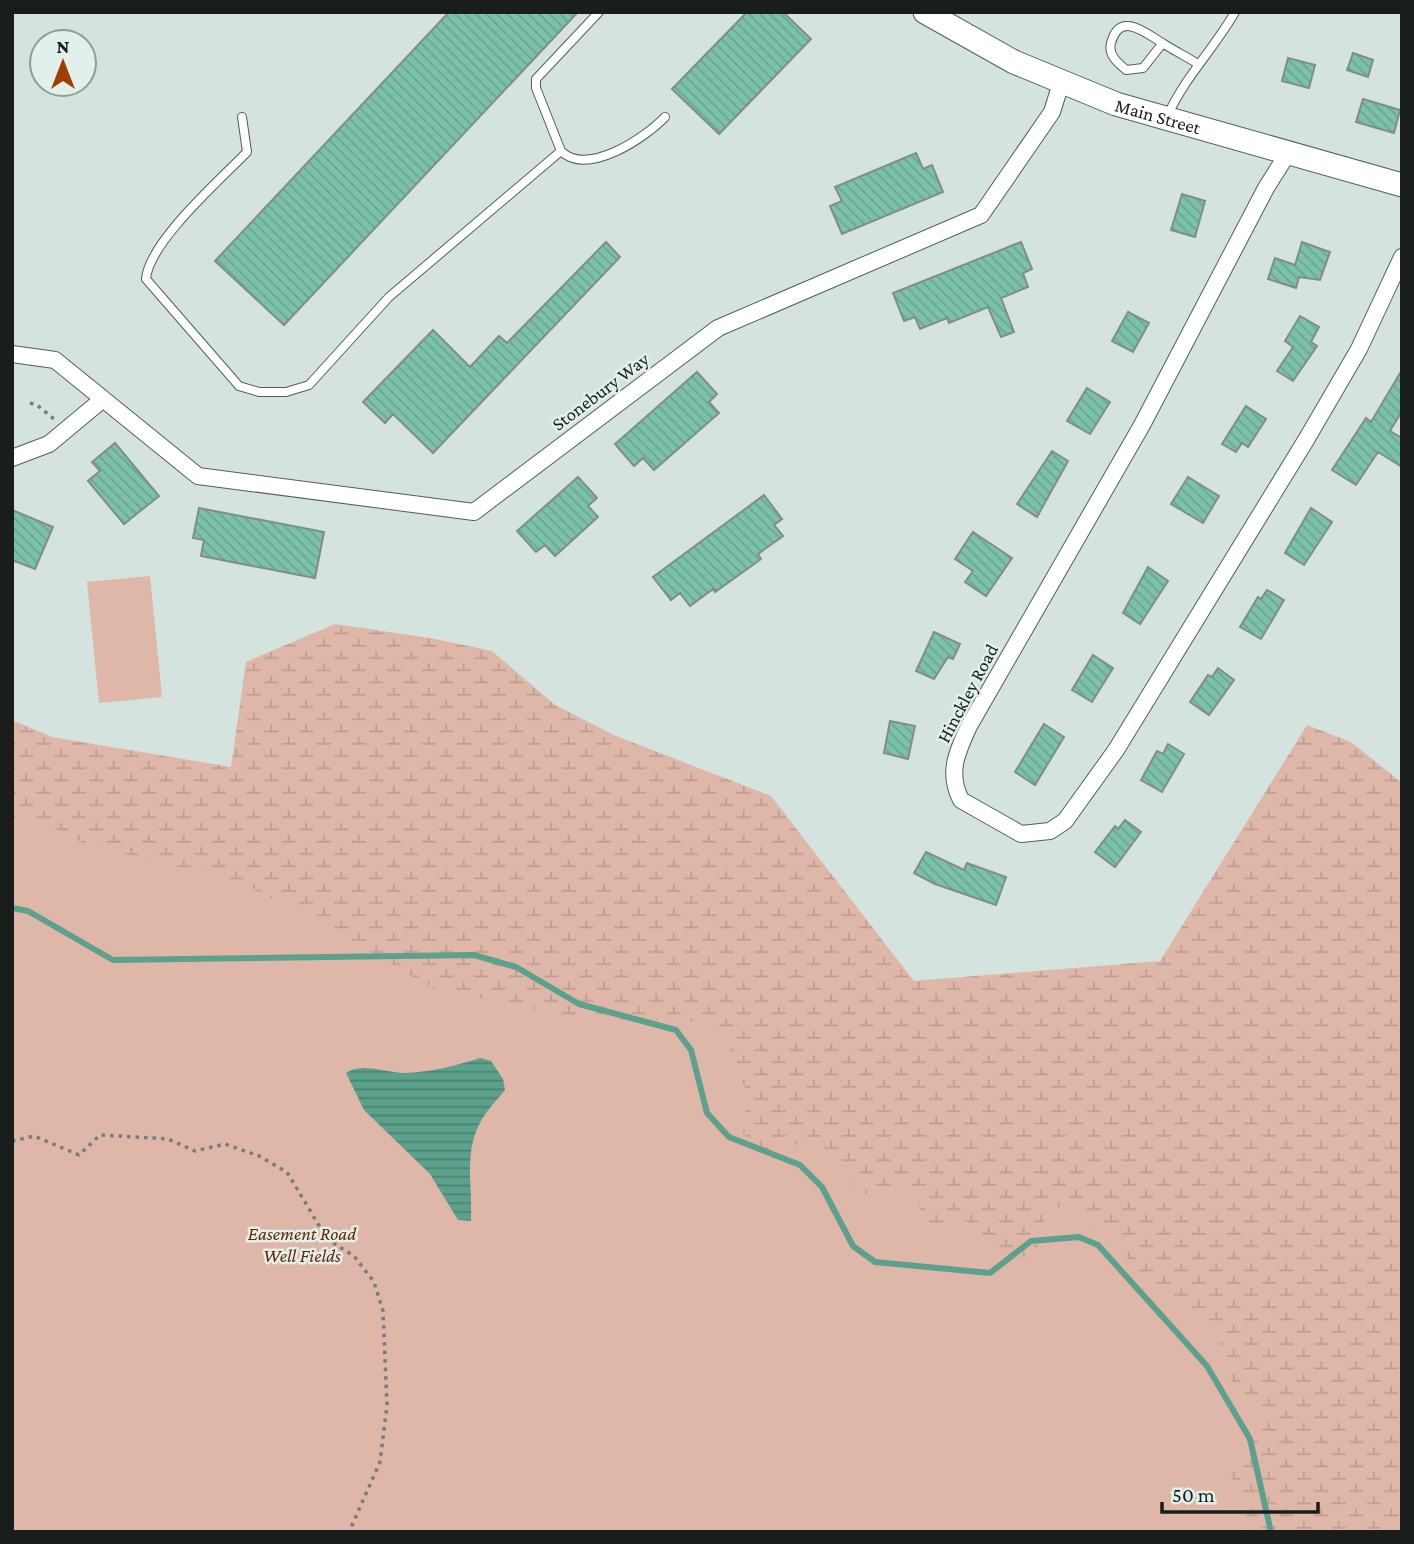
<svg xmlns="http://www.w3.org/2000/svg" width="1414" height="1544" font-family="'Crimson Pro',serif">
<defs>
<pattern id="wetland-marsh" width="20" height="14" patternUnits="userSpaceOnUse" patternTransform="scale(1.75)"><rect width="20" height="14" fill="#deb7a8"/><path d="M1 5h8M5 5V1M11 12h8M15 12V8" fill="none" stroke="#be9d90"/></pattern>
<pattern id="water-rules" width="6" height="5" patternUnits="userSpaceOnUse" patternTransform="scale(1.75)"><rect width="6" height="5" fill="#5ca18c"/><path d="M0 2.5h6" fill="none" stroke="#4b8372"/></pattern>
<pattern id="building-back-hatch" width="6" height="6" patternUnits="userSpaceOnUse" patternTransform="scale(1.75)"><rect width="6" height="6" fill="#7bc1ab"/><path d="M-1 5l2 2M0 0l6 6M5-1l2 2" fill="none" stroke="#6aa593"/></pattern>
</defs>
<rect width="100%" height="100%" fill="#d4e3de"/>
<path fill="url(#wetland-marsh)" d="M335,624L430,638L492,651L555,705L616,736L771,796L914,981L1160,961L1307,725L1351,742L1402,783V1532H531L12,1016V720L52,737L231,767L246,662Z"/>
<path fill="#deb7a8" d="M150,576L162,697L99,703L87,582Z
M12,817L52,827L89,846L235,880L320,922L436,990L567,1016L641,1022L676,1018L712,1026L727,1043L748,1095L743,1132L757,1153C773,1151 790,1143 806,1145C832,1148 853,1192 870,1195C882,1197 896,1189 908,1188L919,1197C919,1213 921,1219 935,1228L966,1221C985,1242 1004,1263 1034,1256L1041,1239L1042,1224L1052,1208L1076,1207L1093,1227L1120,1243L1136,1277L1143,1283L1156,1287L1172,1305L1207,1318L1213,1324L1232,1383L1248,1396L1263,1419L1260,1433L1231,1472L1233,1490L1245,1503L1247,1532H12Z"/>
<path fill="url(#water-rules)" d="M480,1058L491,1061L503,1079L505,1090C497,1100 487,1110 481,1121C463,1153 473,1187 471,1221L458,1220L430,1174L364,1110L346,1073C363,1062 385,1073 405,1073C431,1072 455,1066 480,1058Z"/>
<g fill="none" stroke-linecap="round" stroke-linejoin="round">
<path stroke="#5ca18c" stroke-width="6" d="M12,908L28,911L113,960L474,955L516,967L579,1004L676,1030L691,1050L707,1113L729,1137L800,1165L822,1187L853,1246L875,1262L990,1273L1031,1241L1079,1237L1098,1245L1207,1366L1250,1439L1271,1532"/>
</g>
<path fill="url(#building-back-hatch)" stroke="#808d89" stroke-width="2" d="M449,12H578L284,325L215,261Z
M747,12H783L811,39L719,134L672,89Z
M1353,53L1373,60L1368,77L1347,70Z
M1288,58L1315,65L1309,88L1282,81Z
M1363,99L1400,110L1394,133L1356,122Z
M916,153L923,169L932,165L943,192L842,234L830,206L842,201L835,187Z
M1182,194L1205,201L1195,237L1171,230Z
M606,242L620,257L433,453L393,414L385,423L363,402L433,330L470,367L499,336L507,343Z
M1021,242L1032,269L1023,273L1028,287L1001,298L1014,332L1001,337L988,307L949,323L947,318L920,329L915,317L904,321L893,293Z
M1302,242L1330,252L1320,280L1299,277L1296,288L1268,279L1275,258L1295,265Z
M1128,312L1149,323L1133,352L1112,341Z
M1300,316L1319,327L1311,342L1317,346L1293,381L1277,371L1293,347L1285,341Z
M1402,370V411L1390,431L1402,438V467L1378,452L1356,485L1332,470L1366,418L1371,422Z
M697,372L717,394L709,402L719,413L654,470L643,458L634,466L615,444Z
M1087,388L1110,402L1090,434L1067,421Z
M1246,406L1266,419L1248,447L1242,443L1236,452L1222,444Z
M115,443L159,496L124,524L88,481L100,471L92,462Z
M1052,451L1068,461L1037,517L1017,504Z
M578,477L597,498L588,506L598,517L555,556L545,545L536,552L517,531Z
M1188,477L1219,496L1203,523L1171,504Z
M764,495L782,519L774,525L783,536L758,554L761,559L715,592L713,589L690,606L680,593L671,600L653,577Z
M199,508L324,532L315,578L201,556L204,540L193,538Z
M1311,508L1332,522L1304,565L1285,553Z
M12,510L53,527L35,569L12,560Z
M973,532L1012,558L986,596L965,582L973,571L955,559Z
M1148,567L1168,581L1140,624L1123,613Z
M1267,590L1284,600L1261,639L1240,627L1258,597L1261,599Z
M934,632L960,644L953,659L948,657L934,679L916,671Z
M1093,655L1113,668L1092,702L1072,690Z
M1218,668L1234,680L1209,715L1190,702L1208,675L1212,677Z
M890,721L915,726L908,759L884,753Z
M1044,724L1064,737L1035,785L1015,772Z
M1168,744L1184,754L1162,792L1141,780L1157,751L1163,754Z
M1125,820L1141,832L1115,867L1095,852L1115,826L1118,829Z
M926,852L964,870L967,863L1006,877L996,905L935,884L914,873Z"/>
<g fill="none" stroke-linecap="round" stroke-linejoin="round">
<g stroke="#525f5a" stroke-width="10">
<path id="service" d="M599,12L536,79V88L561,151C587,177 645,138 665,117
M1162,44L1143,68L1126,70C1117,62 1108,55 1111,43C1120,9 1148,35 1164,44C1175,51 1187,57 1198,64
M242,117L247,152C220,180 149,242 146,279L239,386L259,392H286L309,385L389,297L561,151
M1167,117C1184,78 1214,49 1235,12"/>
</g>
<g stroke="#525f5a" stroke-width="18">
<path id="minor" d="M1288,153L1266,188L1142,425L969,726C957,752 947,773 961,800L1021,834L1050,831L1065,821L1116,750L1306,440L1359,349L1402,257
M12,354L55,360L198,476L474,512L718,328L981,215L1052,112L1061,83
M12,458L49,444L103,399"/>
</g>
<g stroke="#525f5a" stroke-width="25">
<g id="secondary">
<path id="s1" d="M925,12L1014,62L1116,104L1402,185"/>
</g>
</g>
<path stroke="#747e7b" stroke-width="3.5" stroke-dasharray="3.5 5" stroke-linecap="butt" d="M30,403L37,405L54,419
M12,1141L34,1136L79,1155L100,1135L168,1139L195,1151L225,1144L259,1156L287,1172L327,1239L354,1256L374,1282L383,1311L387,1405L380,1462L349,1532"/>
<use href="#service" stroke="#fff" stroke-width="8"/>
<use href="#minor" stroke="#fff" stroke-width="16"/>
<use href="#secondary" stroke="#fff" stroke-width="23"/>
</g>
<g text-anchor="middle" stroke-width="5" stroke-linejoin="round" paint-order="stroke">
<g font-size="19" fill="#191e1d" stroke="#e1f0eb">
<text dy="7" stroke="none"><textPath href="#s1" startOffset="256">Main Street</textPath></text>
<text transform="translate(600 391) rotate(-37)" y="7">Stonebury Way</text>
<text transform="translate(967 693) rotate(-62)" y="7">Hinckley Road</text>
</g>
<g font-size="19" font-style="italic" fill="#692500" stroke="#e1f0eb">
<text x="302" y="1240">Easement Road<tspan x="302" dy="22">Well Fields</tspan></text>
</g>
</g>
<rect width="1414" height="1544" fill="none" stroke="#191e1d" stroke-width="28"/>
<g transform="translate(63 63)"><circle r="33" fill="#e1f0eb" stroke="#919c99" stroke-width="2"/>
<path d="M0-5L12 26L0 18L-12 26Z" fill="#a03d01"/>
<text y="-10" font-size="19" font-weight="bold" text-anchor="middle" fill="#191e1d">N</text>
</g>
<path d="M1162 1502v10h156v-10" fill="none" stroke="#191e1d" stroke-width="3.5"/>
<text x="1172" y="1502" font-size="21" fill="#191e1d" stroke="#e1f0eb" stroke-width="5" paint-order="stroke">50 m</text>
</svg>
